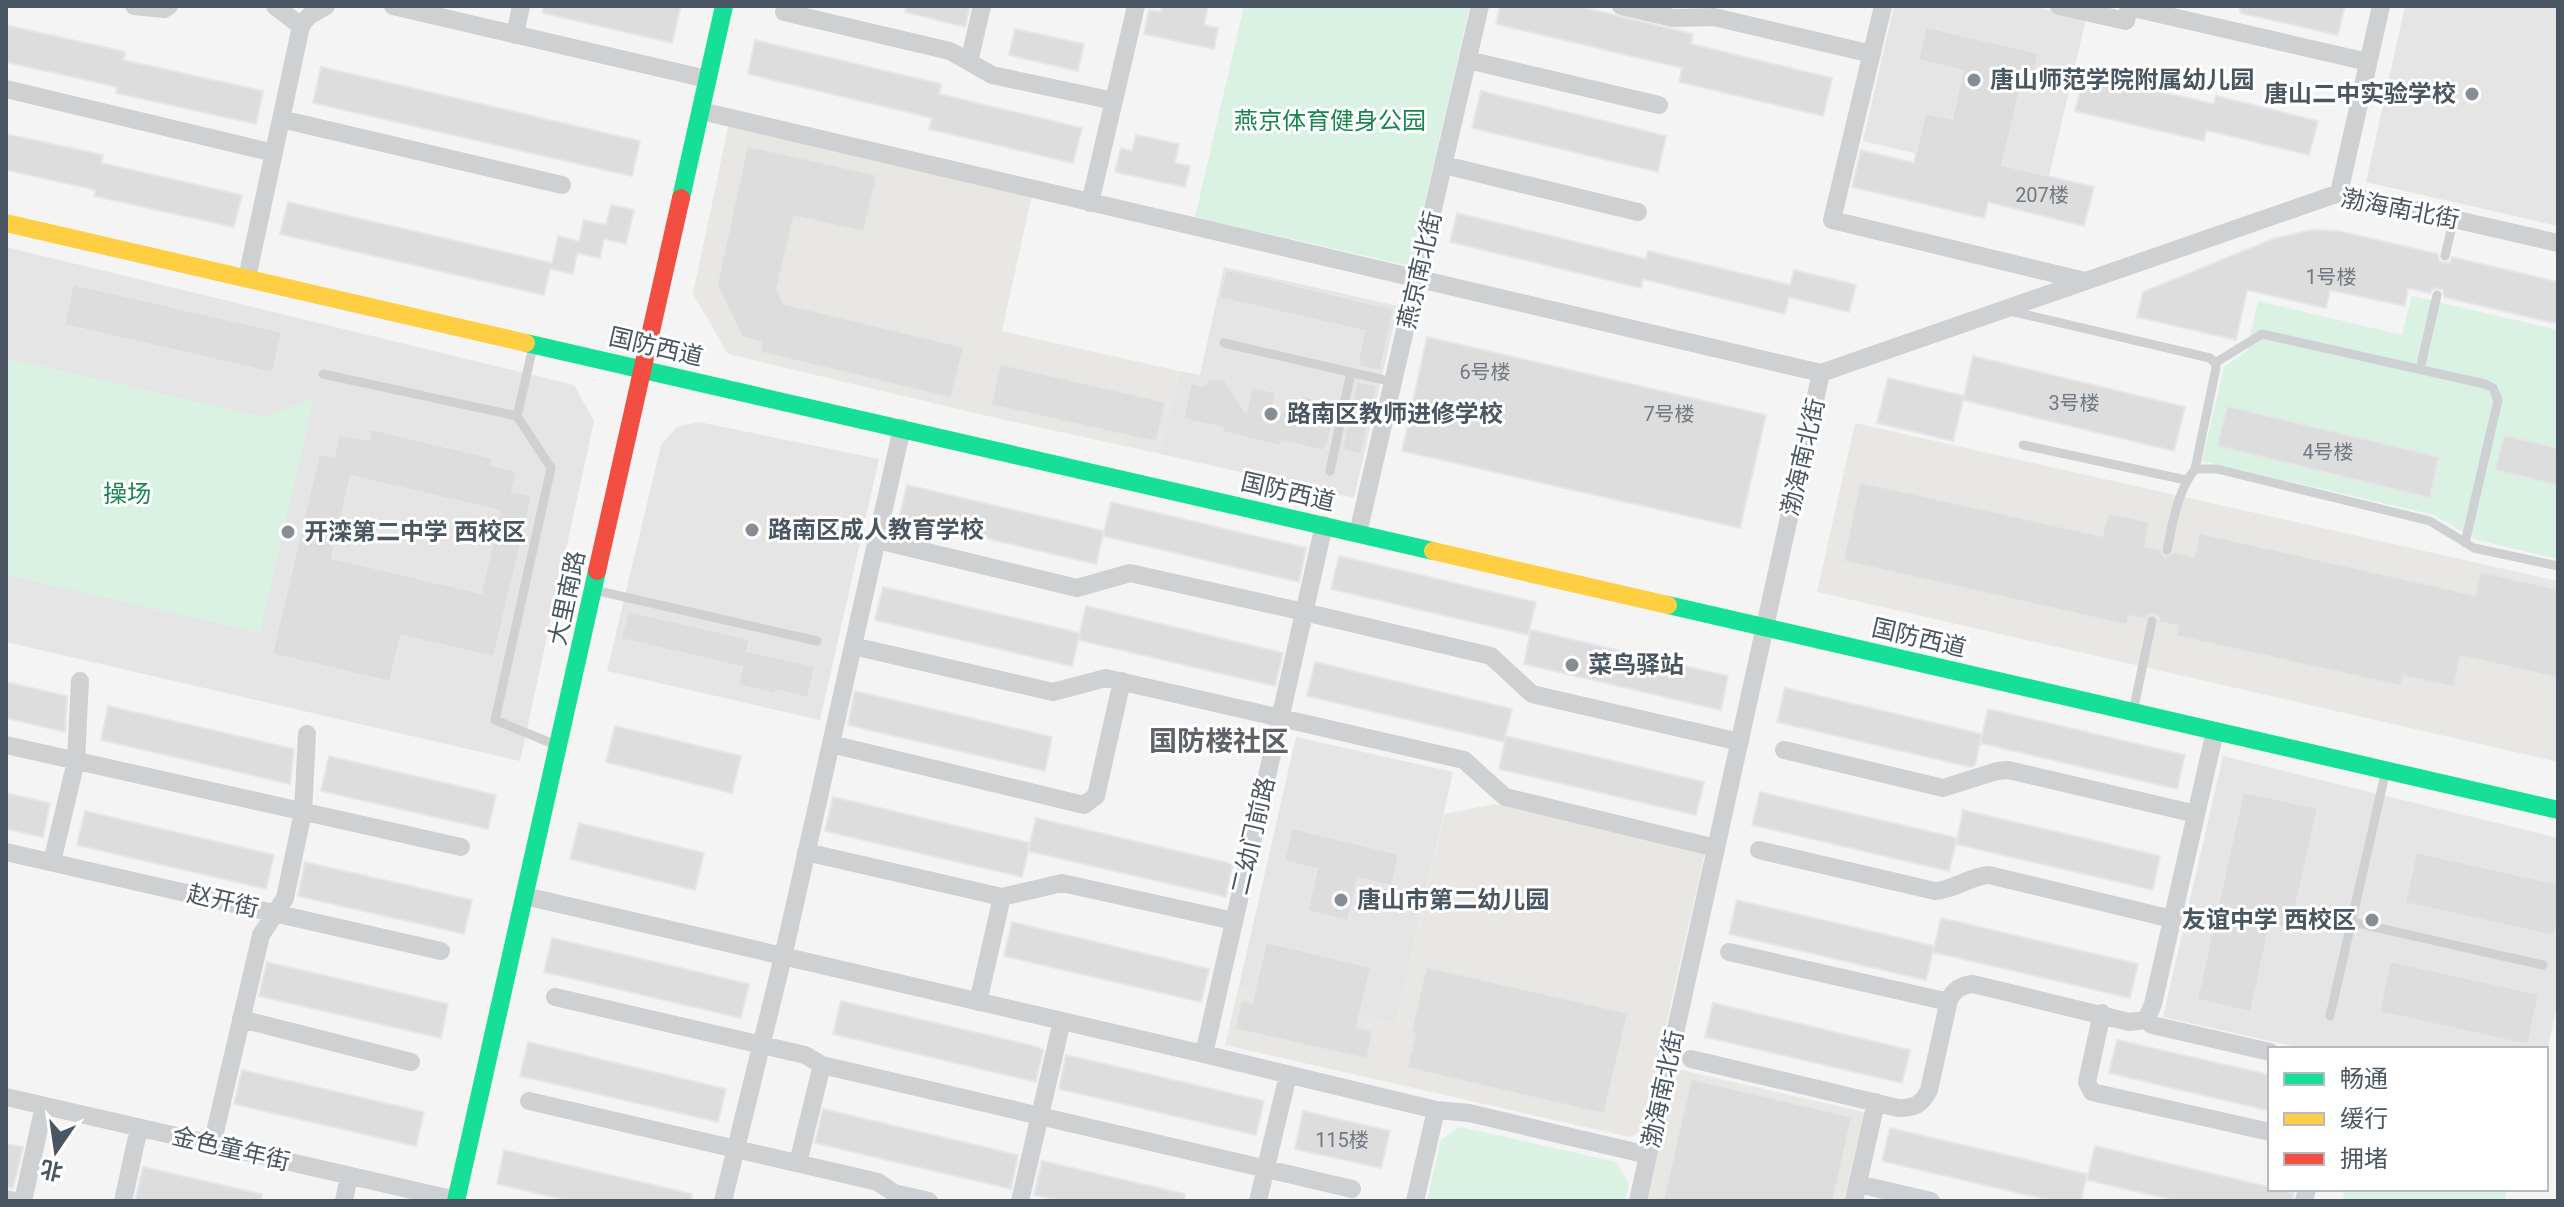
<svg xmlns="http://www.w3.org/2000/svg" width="2564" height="1207" font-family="Roboto,'Noto Sans SC',sans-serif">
<rect width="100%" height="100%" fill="#f4f4f4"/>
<path fill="#e8e7e3" d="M729,123L1032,195L1002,331L1179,371L1161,454L983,415L728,354L693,294Z
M1855,423L2558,581V762L1817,592Z
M1494,804L1705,852L1642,1131L1629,1137L1225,1045L1239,986L1396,1024L1444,814Z
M1677,1069L1868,1113L1848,1201H1647Z"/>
<path fill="#e6e5e6" d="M1894,6H2030L2086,19L2049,176L1999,164L1997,173L1863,141Z
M2405,6H2558V226L2366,182Z
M6,247L574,385L594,421L520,761L6,642Z
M1224,267L1398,306L1354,498L1161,454L1179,371L1200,375Z
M699,422L879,459L820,720L607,671L661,445L677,427Z
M1296,737L1453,772L1396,1024L1239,986Z
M2223,756L2558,838V1001L2546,1056V1049H2306L2163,1017Z"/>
<path fill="#d9f2e3" d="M1244,6H1470L1410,266L1195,217Z
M2412,296L2558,330V559L2477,540L2434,515L2202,461L2224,367L2247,351L2258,301L2402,335Z
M6,358L264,417L314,398L260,633L6,575Z
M1460,1127L1616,1162L1629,1183L1625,1201H1427L1441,1140Z
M2345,1189H2507L2504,1201H2342Z"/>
<path fill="#ddddde" stroke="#e5e6e7" stroke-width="2" fill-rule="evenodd" d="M543,6H681L672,43L543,13Z
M906,6H970L965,27L905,12Z
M1162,6H1208L1204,25L1218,28L1214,49L1144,34L1149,10L1161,12Z
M1500,6H1577L1693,34L1691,44L1832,78L1823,116L1679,82L1682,68L1496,24Z
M2240,6H2345L2338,35L2240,13Z
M6,25L125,52L123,60L263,91L256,124L116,93L117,87L6,62Z
M1926,27L2039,53L2031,88L2021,86L2002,165L2094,187L2084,226L1988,202L1984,218L1852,187L1861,150L1914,163L1925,113L1952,119L1963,71L1918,60Z
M1015,29L1084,44L1078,71L1009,55Z
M755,40L941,84L939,94L1082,128L1073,163L929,129L932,118L748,74Z
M321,67L640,141L632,176L313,103Z
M2084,74L2214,104L2216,96L2318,121L2309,155L2206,130L2204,141L2075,111Z
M1481,91L1666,136L1658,172L1472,128Z
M6,134L103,155L101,163L242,195L234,227L94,196L96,190L6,170Z
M1136,135L1179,144L1175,163L1190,166L1185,187L1115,172L1121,148L1132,151Z
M747,146L877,175L864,232L794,216L777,289L784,304L964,347L951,398L760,352L762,342L742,337L717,285Z
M288,202L552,263L558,236L579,241L584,220L606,225L611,205L634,210L626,244L604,239L600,258L577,253L573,274L550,269L544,295L280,234Z
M1457,213L1646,259L1648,251L1790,285L1794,270L1856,285L1849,312L1789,297L1785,314L1643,279L1641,288L1450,242Z
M2312,230L2339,231L2438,254L2439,261L2444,263L2450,262L2452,257L2558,282V324L2444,297L2443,290L2438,288L2432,289L2430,293L2408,288L2405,306L2330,290L2326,308L2247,290L2236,340L2137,317L2143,292L2273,239Z
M1226,269L1394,309L1380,371L1359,366L1360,362H1358L1364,331L1219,298Z
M73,284L282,332L273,373L64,325Z
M1427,337L1766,415L1740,528L1402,451Z
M1973,356L2185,407L2174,451L1963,400L1953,441L1877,423L1888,378L1964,396Z
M1000,364L1166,402L1156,442L991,405Z
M1210,378L1225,380L1246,413L1252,387L1276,392L1270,422L1303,396L1312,398L1323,413L1334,416L1327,447L1325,446L1324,451L1282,441L1280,446L1222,432L1223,428L1183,419L1191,383L1203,386Z
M1357,381L1377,386L1361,455L1342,450Z
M2227,406L2439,457L2430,498L2217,446Z
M371,429L493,458L491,465L517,471L512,491L532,496L494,657L401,636L390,682L272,654L319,454L334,457L339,434L369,440ZM351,476L500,511L481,593L332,558Z
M2504,435L2558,448V485L2495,470Z
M1860,482L2102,536L2108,513L2150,522L2145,546L2160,549L2162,555L2166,557L2174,552L2194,557L2199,533L2475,595L2480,572L2558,589V678L2461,656L2454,687L2403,676L2401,686L2176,636L2178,626L2159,622V618L2154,614H2149L2145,619L2129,616L2127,625L1843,561Z
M907,485L1104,531L1096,564L899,518Z
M1111,502L1306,548L1299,582L1103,536Z
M1339,556L1536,602L1528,635L1331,589Z
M883,587L1080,633L1072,666L875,620Z
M1086,606L1283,653L1275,686L1078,640Z
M628,611L750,639L747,651L815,666L808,698L776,690L775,694L738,685L742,667L621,639Z
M1531,630L1728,676L1721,710L1524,664Z
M1315,662L1512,709L1504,742L1307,696Z
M6,682L67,696L65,732L6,718Z
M1785,688L1982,734L1975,765L1971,767L1777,722Z
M855,691L1052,737L1045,771L848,725Z
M108,706L294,749L290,784L101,740Z
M1988,709L2185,755L2177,789L1980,743Z
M615,726L741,756L732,793L606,762Z
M1506,736L1704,782L1696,815L1499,769Z
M329,756L496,795L488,829L321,791Z
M1760,792L1957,838L1949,871L1752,825Z
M2243,792L2318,808L2291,929L2270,924L2251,1012L2197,1000Z
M6,793L50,803L43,837L6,829Z
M833,797L1030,843L1022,877L825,831Z
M1963,810L2160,856L2153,890L1956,844Z
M85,811L274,855L266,889L77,845Z
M1036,818L1233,864L1226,897L1028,851Z
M579,823L704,853L695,890L570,859Z
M1292,828L1399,854L1392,886L1358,878L1348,921L1307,911L1317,869L1284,861Z
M2416,852L2558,884V917L2554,936L2405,903Z
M305,862L472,900L464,934L298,896Z
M1737,900L1934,946L1926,980L1729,934Z
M1941,918L2138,964L2130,998L1933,952Z
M1012,922L1209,969L1201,1002L1004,956Z
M552,938L749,984L741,1018L544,972Z
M1266,942L1371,967L1357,1027L1373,1031L1367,1059L1235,1029L1241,1001L1252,1003Z
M2390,961L2539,994L2528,1045L2379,1012Z
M267,962L448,1004L441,1038L259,996Z
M1426,967L1628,1013L1604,1114L1407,1068L1415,1034L1411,1033Z
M841,1001L1038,1047L1043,1050L1036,1082L833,1034Z
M1713,1003L1910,1050L1902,1083L1705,1037Z
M2117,1040L2270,1075V1111L2109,1073Z
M528,1042L726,1089L718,1122L520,1076Z
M1066,1055L1264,1101L1256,1135L1059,1089Z
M242,1070L424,1112L416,1146L234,1104Z
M1691,1079L1852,1117L1833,1201H1663Z
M823,1109L1018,1155L1011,1189L815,1143Z
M1303,1111L1390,1131L1381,1168L1295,1149Z
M1890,1128L2087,1174L2081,1201H2053L1882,1161Z
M6,1144L23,1147L13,1188L6,1187Z
M2095,1146L2294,1193L2292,1201H2177L2087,1180Z
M504,1150L692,1194L691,1201H569L497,1184Z
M1042,1161L1185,1194L1184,1201H1061L1034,1195Z
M143,1167L262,1194L261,1201H135Z"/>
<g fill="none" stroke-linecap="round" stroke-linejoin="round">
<path stroke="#ced0d2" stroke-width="9" d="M2445,256L2454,218
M2010,311L2210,358L2215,363L2216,368L2195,469
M1224,343L1393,382
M2215,363L2262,334L2485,384L2493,388L2498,400L2465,543
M2420,369L2437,295
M323,374L517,416L551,468L495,720L556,745
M517,416L533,347
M2023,445L2186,480
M1330,471L1351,372
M2167,550C2173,522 2177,492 2195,469H2217L2430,521L2474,548L2558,566
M594,590L817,641
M2133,712L2152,621
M2352,922L2543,965
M2330,1016L2386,770"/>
<path stroke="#ced0d2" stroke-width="18" d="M134,6L164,9L169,6
M393,6L707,79
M1621,6L1673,18L1714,17L1872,54
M1883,6L1832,220L2085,281
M2059,6L2126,21L2129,6
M2129,7L2368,62
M784,12L950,51L992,75L1114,101
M301,26L309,16L326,6
M515,35L521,6
M1468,60L1659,105
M969,62L982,6
M6,89L274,153
M701,111L1821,373
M281,119L562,185
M1444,165L1638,212
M2339,193L2381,6
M1090,203L1136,6
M247,278L301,26L275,6
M1821,373L2339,193L2558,243
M1358,533L1480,6
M877,540L1077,588L1130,573L1304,612L1491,656L1532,694L1740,742
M853,646L1053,692L1106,678L1464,760L1505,797L1716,848
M831,744L1084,805L1096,796L1122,681
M6,745L461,847
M1784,750L1943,788L1997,771L2008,770L2196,814
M1759,850L1935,891C1954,890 1970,876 1989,875L2172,919
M6,852L441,951
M806,852L1002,897L1062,883L1234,921
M52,862L76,761L80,681
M525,896L1204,1054L1436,1110L1469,1113L1648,1155
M1729,952L1940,1000H1949
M555,997L805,1055L822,1065
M978,1002L1002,897
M2102,1013L2087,1082L2092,1092L2270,1132
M241,1019L411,1062
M2146,1020L2152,1025L2270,1052
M1204,1054L1324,525
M1691,1059L1898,1108C1914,1108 1922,1105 1929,1090L1949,1000C1954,989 1962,985 1973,984L2129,1022L2146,1020L2153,1004L2215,731
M6,1097L456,1200
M529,1101L878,1182L894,1193L929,1201
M212,1145L261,935L285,898L303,812L307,734
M798,1163L822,1065L1352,1189
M1858,1184L1931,1201
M6,1199L14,1201
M23,1201L44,1106
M123,1201L139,1128
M344,1201L349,1176
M723,1201L783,957L902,428
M1020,1201L1062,1021
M1258,1201L1288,1075
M1415,1201L1436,1110
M1638,1201L1821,373
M1854,1201L1876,1102
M2304,1201L2307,1189"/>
<path stroke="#16e098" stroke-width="18" d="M681,198L724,6
M526,343L1433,551
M1668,605L2558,810
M456,1201L597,571"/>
<path stroke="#ffcf43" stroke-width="18" d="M6,223L526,343
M1433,551L1668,605"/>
<path stroke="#f24e42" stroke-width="18" d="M597,571L681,198"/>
</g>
<g fill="#868d94" stroke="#fff" stroke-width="3">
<circle cx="1974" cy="80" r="8"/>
<circle cx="2472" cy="94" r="8"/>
<circle cx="1271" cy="414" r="8"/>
<circle cx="752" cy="530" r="8"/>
<circle cx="288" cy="532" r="8"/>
<circle cx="1572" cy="665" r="8"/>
<circle cx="1341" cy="900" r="8"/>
<circle cx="2372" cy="920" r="8"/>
</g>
<g text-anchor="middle" stroke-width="6" stroke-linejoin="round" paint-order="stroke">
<g font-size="20" fill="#707881">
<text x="2042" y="202">207楼</text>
<text x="2331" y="284">1号楼</text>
<text x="1485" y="379">6号楼</text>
<text x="2074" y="410">3号楼</text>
<text x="1669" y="421">7号楼</text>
<text x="2328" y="459">4号楼</text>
<text x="1342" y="1147">115楼</text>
</g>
<g font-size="24" font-weight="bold" fill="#4a5661" stroke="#fff" text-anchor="start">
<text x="1990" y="88">唐山师范学院附属幼儿园</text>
<text x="2456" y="102" text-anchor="end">唐山二中实验学校</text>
<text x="1287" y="422">路南区教师进修学校</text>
<text x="768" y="538">路南区成人教育学校</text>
<text x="304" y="540">开滦第二中学 西校区</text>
<text x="1588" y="673">菜鸟驿站</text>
<text x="1357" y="908">唐山市第二幼儿园</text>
<text x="2356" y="928" text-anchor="end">友谊中学 西校区</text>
</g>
<g font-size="24" fill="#17864f" stroke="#fff">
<text x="1330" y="129">燕京体育健身公园</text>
<text x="127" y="502">操场</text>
</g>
<g font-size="24" fill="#4a5661" stroke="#fff">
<text transform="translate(2400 209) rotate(11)" y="8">渤海南北街</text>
<text transform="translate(1420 270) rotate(-77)" y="8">燕京南北街</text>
<text transform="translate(656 347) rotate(13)" y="8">国防西道</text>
<text transform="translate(1803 457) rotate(-77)" y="8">渤海南北街</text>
<text transform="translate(1288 492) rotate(13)" y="8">国防西道</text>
<text transform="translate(567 598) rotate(-78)" y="8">大里南路</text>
<text transform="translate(1919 638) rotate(13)" y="8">国防西道</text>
<text transform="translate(1253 836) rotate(-77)" y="8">二幼门前路</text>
<text transform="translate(223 901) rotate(13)" y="8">赵开街</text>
<text transform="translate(1663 1089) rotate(-78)" y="8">渤海南北街</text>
<text transform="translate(231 1149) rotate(13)" y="8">金色童年街</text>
</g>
<g font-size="28" font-weight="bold" fill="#5f6368" stroke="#fff">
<text x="1219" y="751">国防楼社区</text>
</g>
</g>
<rect width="2564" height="1207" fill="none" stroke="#4a5661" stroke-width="16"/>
<rect x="2268" y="1047" width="280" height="144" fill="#ffffff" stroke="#b7bbc0" stroke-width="2"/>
<rect x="2284" y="1073" width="40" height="12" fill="#16e098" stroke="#b7bbc0" stroke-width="2"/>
<text x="2340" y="1087" font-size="24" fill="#4a5661">畅通</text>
<rect x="2284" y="1113" width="40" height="12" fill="#ffcf43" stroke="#b7bbc0" stroke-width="2"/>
<text x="2340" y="1127" font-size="24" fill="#4a5661">缓行</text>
<rect x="2284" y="1153" width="40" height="12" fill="#f24e42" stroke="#b7bbc0" stroke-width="2"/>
<text x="2340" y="1167" font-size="24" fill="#4a5661">拥堵</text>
<g transform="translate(56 1151) rotate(193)" stroke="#ffffff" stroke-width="6" paint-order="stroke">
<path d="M0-6L14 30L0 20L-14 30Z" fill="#4a5661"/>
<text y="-12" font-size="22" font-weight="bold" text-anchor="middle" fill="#4a5661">北</text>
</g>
</svg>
